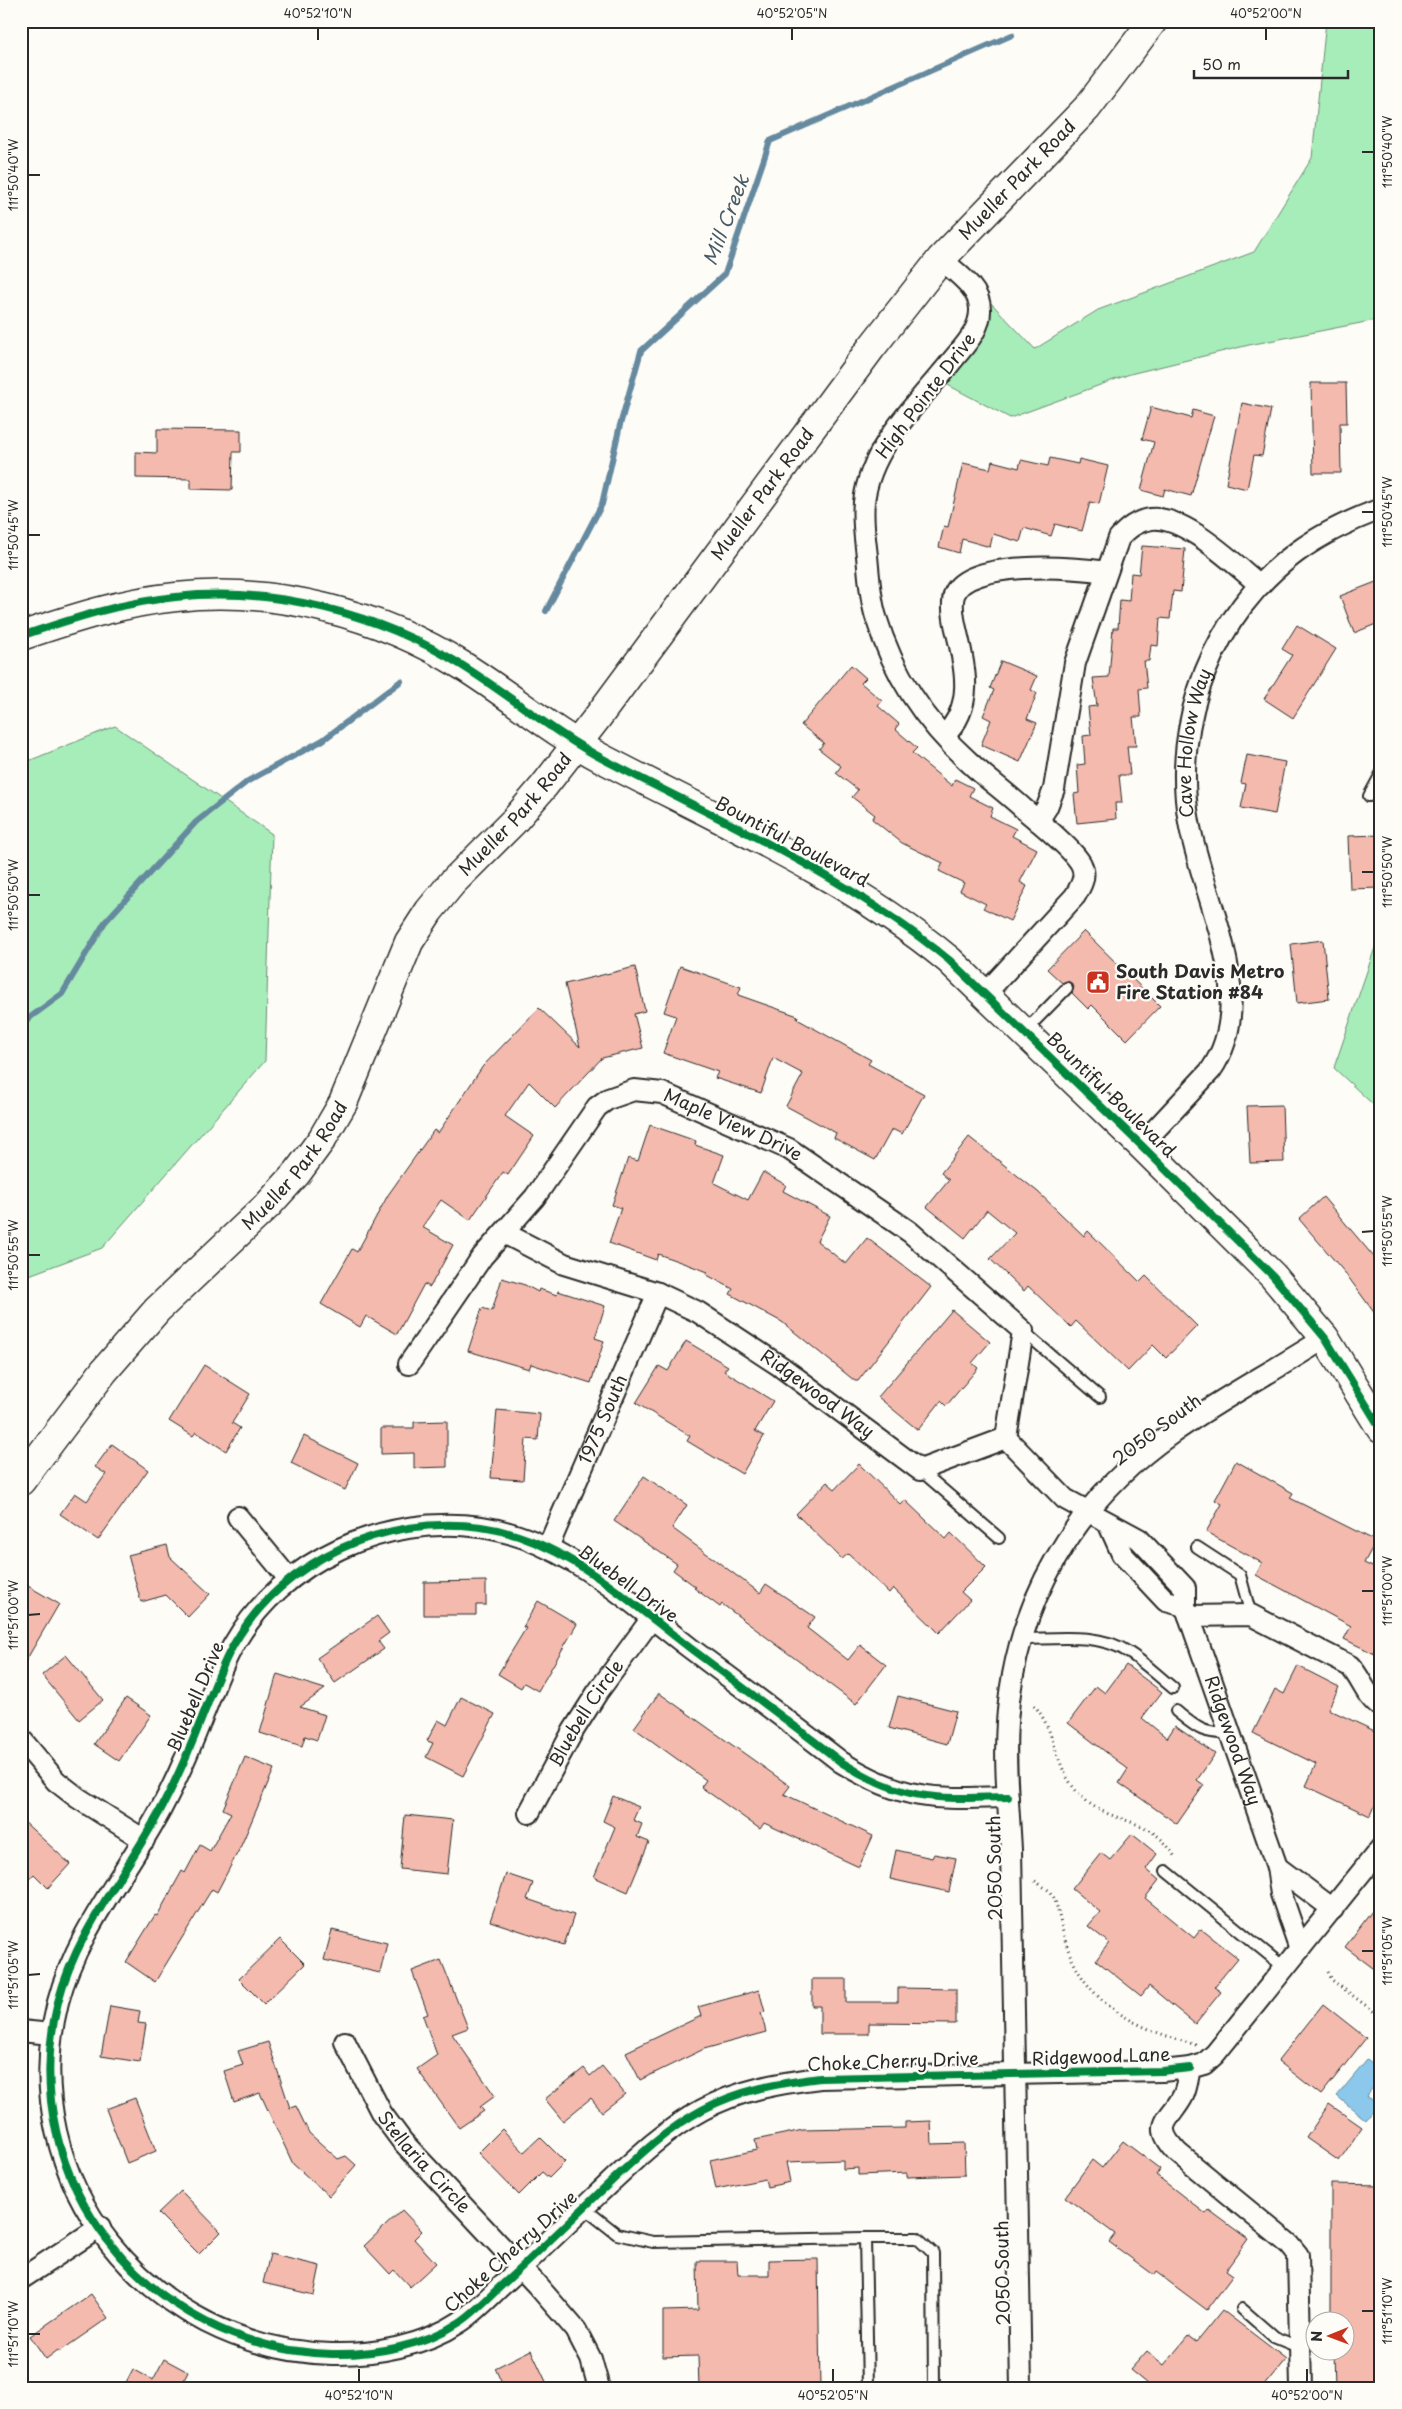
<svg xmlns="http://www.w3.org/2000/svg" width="1402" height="2409" font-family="'Playpen Sans',sans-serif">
<rect width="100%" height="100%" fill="#fdfcf7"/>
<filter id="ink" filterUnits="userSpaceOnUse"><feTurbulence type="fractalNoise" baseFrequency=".02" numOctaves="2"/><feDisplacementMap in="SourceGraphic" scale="10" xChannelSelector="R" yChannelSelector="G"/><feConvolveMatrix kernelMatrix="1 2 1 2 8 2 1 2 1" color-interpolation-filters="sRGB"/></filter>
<g filter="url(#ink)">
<path fill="#a7edb9" stroke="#698c72" d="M1326,21H1381V319L1249,345L1130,374L1010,418L946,384L990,302L1035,349L1098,310L1254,252L1312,158Z
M115,726L272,834L265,1061L102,1248L21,1278V764Z
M1381,930V1112L1334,1068Z"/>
<path fill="#8bc8eb" stroke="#65899e" d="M1367,2060L1381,2071V2078L1366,2096L1378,2105L1366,2120L1337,2096Z"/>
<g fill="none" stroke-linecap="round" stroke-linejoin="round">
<path stroke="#65899e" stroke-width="6" d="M546,611L602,504L620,425L641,351L725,274L770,141L1012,35
M21,1024L62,994L105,922L196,822L248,781L323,740L401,681"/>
</g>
<path fill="#f4baae" stroke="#2b2b2b" d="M1311,383H1346L1347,423H1340L1341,473H1313Z
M1242,403L1271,409L1262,456L1254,455L1247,489L1226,484Z
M1151,407L1191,418L1193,410L1214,416L1191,496L1165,489L1163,496L1141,490L1154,442L1142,439Z
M157,429L241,430V452H233L232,490L191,489V479L136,478V452L157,453Z
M1050,458L1078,464L1079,459L1108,466L1099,504L1090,502L1082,531L1055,524L1051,536L1024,528L1020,542L993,534L990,547L962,539L959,553L939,547L944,526L948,527L963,463L990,469L992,461L1019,468L1021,460L1048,466Z
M1142,546L1185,549L1181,592L1173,591L1170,619L1160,618L1158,646L1151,645L1149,661H1144L1147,688L1139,689L1141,717H1133L1136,746H1127L1130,775H1119L1122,803H1115L1116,819L1077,823L1074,794L1079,793L1077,765L1085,764L1083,736L1091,735L1088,707L1097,706L1093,678L1109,677L1113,628H1118L1120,600L1129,601L1131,573L1139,574Z
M1381,580V622L1354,633L1340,596Z
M1297,625L1336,649L1293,718L1264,699L1292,655L1282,649Z
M1001,661L1037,676L1031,690L1037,693L1027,719L1037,723L1020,762L981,745L991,720L983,716L994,690L990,688Z
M851,665L866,678L861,683L882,701L878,706L899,724L895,729L917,748L912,753L952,786L955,779L973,788L969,796L993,808L990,816L1016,829L1012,836L1037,849L1020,882L1027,886L1010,921L983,908L986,904L960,891L964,883L939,871L943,863L902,843L872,819L875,815L852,797L858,790L836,773L841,766L819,749L824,743L801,725Z
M1247,755L1285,762L1275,814L1241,808L1246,784L1241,783Z
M1381,835L1379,888L1350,889L1348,836Z
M1084,931L1160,1006L1127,1040L1092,1005L1088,1009L1072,993L1074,987L1071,983L1066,981L1062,983L1047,969Z
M1323,940L1329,999L1297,1003L1291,944Z
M680,966L741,987L738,995L798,1016L797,1019L871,1060L868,1064L924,1094L902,1134L892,1129L875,1160L834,1138L836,1133L786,1106L803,1074L773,1058L761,1093L715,1078L718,1072L663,1053L676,1016L664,1012Z
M635,967L645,1011L634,1014L643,1048L602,1058L555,1108L529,1082L505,1116L534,1136L508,1175L503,1172L470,1220L441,1200L422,1227L453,1245L430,1287L424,1284L397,1334L366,1316L360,1327L321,1304L352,1249L357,1252L388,1195L434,1130L438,1133L483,1066L539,1008L580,1047L565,984Z
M1282,1105L1284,1162L1250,1163L1247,1106Z
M650,1125L696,1141L695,1145L724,1155L714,1183L748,1200L763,1172L786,1185L783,1191L830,1216L817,1241L846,1264L867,1238L931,1287L858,1381H855L782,1322L730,1294L733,1289L707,1275L708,1272L658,1254L656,1260L609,1243L621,1208L612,1205L628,1158L638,1161Z
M969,1137L1038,1192L1084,1236L1088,1231L1140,1282L1146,1276L1197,1326L1166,1358L1153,1345L1128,1371L1076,1321L1071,1327L1028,1286L1024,1291L990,1259L1015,1233L987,1210L965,1238L927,1207L949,1180L941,1173Z
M1323,1197L1374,1257H1381V1322L1346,1274L1299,1219Z
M502,1278L525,1285L538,1292L539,1289L557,1295L558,1291L605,1306L595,1338L604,1341L591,1383L531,1364L529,1369L468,1351L482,1308L492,1311Z
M952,1310L990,1342L972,1363L978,1368L946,1406L941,1401L918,1430L878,1397Z
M686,1341L728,1366L724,1371L773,1401L755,1431L764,1436L742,1474L687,1441L690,1436L636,1403L659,1366L668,1371Z
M204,1365L250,1394L232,1423L240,1428L226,1451L196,1432L193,1436L169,1421Z
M497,1410L540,1414L538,1440L526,1439L523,1480L491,1478Z
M447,1421V1467L414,1468V1453L381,1454V1428H414V1422Z
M304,1436L358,1463L345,1490L291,1463Z
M112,1444L148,1470L98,1540L60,1514L75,1493L87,1501L106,1474L95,1467Z
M1236,1461L1293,1493L1290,1498L1376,1541L1364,1563L1381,1571V1657L1344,1639L1351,1626L1256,1575L1262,1563L1206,1532L1222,1504L1215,1500Z
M859,1464L901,1505L905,1500L946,1539L951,1533L986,1567L961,1592L970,1600L939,1633L893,1588L889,1593L848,1554L842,1559L796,1514L827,1482L835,1489Z
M644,1476L687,1505L672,1528L760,1593L766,1584L815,1617L807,1628L848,1660L860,1645L886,1665L856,1704L722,1604L720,1607L694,1588L696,1587L673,1570L677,1564L614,1521Z
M167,1545L170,1557L210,1594L188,1617L166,1595L141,1602L128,1555Z
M486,1581V1605H476V1615H424V1582Z
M21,1582L59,1604L21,1669Z
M538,1601L577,1624L538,1691L524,1683L521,1688L498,1674L526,1628L523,1627Z
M377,1616L389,1633L378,1641L384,1649L335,1683L317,1658Z
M66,1655L103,1700L79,1720L42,1675Z
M1126,1665L1162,1692L1142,1718L1167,1738L1175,1726L1215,1754L1197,1780L1204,1785L1177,1824L1119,1783L1128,1769L1068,1723L1096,1686L1105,1693Z
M1298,1666L1339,1687L1328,1709L1381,1734V1793L1370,1816L1306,1786L1316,1764L1253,1733L1275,1689L1284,1694Z
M277,1674L325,1689L300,1707L325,1715L317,1740L305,1736L302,1746L260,1733Z
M659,1693L790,1786L784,1794L873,1836L859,1867L764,1823L760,1829L701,1787L706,1780L634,1728Z
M898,1696L956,1711L947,1744L889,1728Z
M461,1697L495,1714L463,1776L426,1757L433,1743L427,1741L438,1720L447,1725Z
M126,1698L151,1715L119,1761L94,1744Z
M245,1757L274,1769L240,1848L217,1892L212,1889L155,1982L126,1962L155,1915L157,1916L182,1871L185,1873L200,1845L210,1851L231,1813L223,1809Z
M613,1796L639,1807L633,1820L642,1824L637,1837L649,1842L628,1892L594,1877L615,1827L603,1821Z
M405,1815L453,1820L447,1874L400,1869Z
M21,1819L70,1864L48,1888L34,1874L21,1888Z
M1132,1834L1157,1854L1146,1869L1159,1880L1145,1898L1194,1938L1201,1929L1238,1958L1214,1987L1221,1992L1195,2024L1149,1986L1141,1996L1096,1960L1109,1943L1088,1926L1100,1912L1072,1889L1101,1853L1110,1860Z
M896,1850L932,1858L934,1854L956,1858L949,1892L890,1879Z
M506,1874L533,1883L527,1899L574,1915L564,1945L490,1921Z
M1372,1911L1381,1918V1974L1345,1947Z
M332,1930L387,1943L380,1973L324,1960Z
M280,1939L305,1964L264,2004L239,1979Z
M441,1960L468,2028L452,2034L495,2096L480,2107L484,2111L459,2128L417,2069L437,2055L423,2016L428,2014L412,1971Z
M812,1979H846V2002H898V1988L956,1989V2024L869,2023V2034H820V2006H812Z
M759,1990L765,2012L761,2013L766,2032L704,2049L640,2080L626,2052L701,2016L698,2007Z
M1323,2004L1366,2038L1321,2095L1278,2061Z
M110,2006L140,2011L138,2023L146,2024L140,2062L101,2056Z
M268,2042L290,2108L296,2106L309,2133L338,2159L346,2156L356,2165L329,2196L293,2164L260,2093L234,2102L224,2071L243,2065L238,2051Z
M602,2066L625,2094L602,2112L591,2098L563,2121L545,2099L584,2068L590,2076Z
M135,2098L156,2151L127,2163L106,2109Z
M1329,2104L1362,2127L1339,2161L1306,2138Z
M931,2121L932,2144L964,2143L965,2175L907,2177V2173L858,2175V2168L843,2169V2160L786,2162L790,2182L767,2187L765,2179L716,2189L710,2160L757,2150L755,2140L803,2130L905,2128V2122Z
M502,2129L524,2152L540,2137L565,2162L549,2178L542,2172L519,2195L478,2153Z
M1123,2141L1160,2169L1156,2175L1206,2214L1209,2210L1248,2239L1226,2270L1233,2275L1207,2310L1156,2272L1154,2275L1109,2242L1115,2234L1065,2197L1092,2160L1102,2168Z
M1331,2184L1381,2185V2388H1335L1334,2352H1344V2322L1331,2321Z
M181,2191L221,2232L199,2254L158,2213Z
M402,2210L422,2231L414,2239L436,2263L410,2287L394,2270L390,2274L364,2246Z
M270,2254L320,2266L314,2295L263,2283Z
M818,2259L820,2388H699L698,2356L663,2357V2311L698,2310L697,2261H737L738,2275H769V2260Z
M91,2294L108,2318L59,2352L58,2350L46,2359L30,2336Z
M1222,2310L1286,2359L1262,2388H1152L1130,2370L1147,2351L1164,2365L1188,2336L1196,2342Z
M531,2350L549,2388H504L495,2368Z
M164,2359L188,2372L180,2388H123L133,2369L153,2380Z"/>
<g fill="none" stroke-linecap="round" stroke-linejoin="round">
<g stroke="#2b2b2b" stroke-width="14">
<path id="lane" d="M1369,796L1381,774
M1025,1031L1067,988
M1023,1331L1100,1397
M920,1470L999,1538
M1197,1547L1240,1575L1251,1615
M1021,1639C1055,1639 1098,1632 1128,1652C1144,1662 1158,1676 1173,1688
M1176,1711C1197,1728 1202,1734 1230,1733
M1166,1871L1285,1968
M584,2208L617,2234L653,2242L865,2238L868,2388
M865,2238H917L933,2253L934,2388
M1242,2309L1274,2337L1301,2348"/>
</g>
<g stroke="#2b2b2b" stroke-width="24">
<g id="street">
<path d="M941,259C955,272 980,288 980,309C981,330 963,347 951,362C918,403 870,447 864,502C862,519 865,538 867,556C869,576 870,598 876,617C893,674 925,722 969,762C987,779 1007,793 1025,810C1038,821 1074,850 1081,864C1087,876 1081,886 1075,896L985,994"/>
<path d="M944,736C974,707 966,670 957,633C954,621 951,606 954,595C965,559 1077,567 1106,572"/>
<path d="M1038,821L1047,807L1054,789L1075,663L1119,538C1128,528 1137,521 1151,519C1185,515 1235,565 1260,585"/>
<path id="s1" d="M1141,1145L1211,1070C1261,998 1202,898 1189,822C1171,722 1214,612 1297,552C1323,533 1351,520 1381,509"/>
<path id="s2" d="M504,1233L564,1264L658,1293L698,1312L780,1366L920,1470L1006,1438"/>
<path id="s3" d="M409,1364L482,1257L535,1197L597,1107L608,1099L634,1090L662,1093L789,1149L910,1232L1023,1331L1006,1438"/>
<path d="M1006,1438L1065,1499L1139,1539L1185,1588V1606L1189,1616L1251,1615L1350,1666C1362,1679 1366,1697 1381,1707"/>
<path d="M238,1517L289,1579"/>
<path d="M1109,1525L1122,1554L1166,1601L1185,1606"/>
<path id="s4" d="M548,1547L658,1293"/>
<path id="s5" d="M1189,1616L1277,1867L1281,1894L1300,1949"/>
<path d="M21,1739L56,1781L78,1798L144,1840"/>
<path d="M1008,1797C936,1799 905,1802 841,1762C791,1723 741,1686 690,1648C627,1600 562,1538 481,1527C385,1514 283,1559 234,1644C221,1666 213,1691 203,1715C191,1746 178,1777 162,1807C128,1872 77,1929 58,2002C13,2181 150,2349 332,2354C374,2355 424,2346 460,2322C475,2312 488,2298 502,2285C535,2255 567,2224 599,2193C631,2163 663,2131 702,2110C739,2090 779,2083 820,2078L1162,2071L1190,2068"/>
<path id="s6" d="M529,1813L573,1731L597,1693L652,1618"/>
<path d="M1277,1867L1333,1909"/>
<path d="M21,2031L51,2034"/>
<path id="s7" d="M345,2042L382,2114L402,2141L537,2285L576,2330L591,2359L599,2388"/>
<path d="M21,2279L100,2227"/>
<path d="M1021,2388L1011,1850C1009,1808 1004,1765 1007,1722C1015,1603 1074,1502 1171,1434C1220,1399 1274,1371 1325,1338"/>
<path d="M1301,2388L1298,2255L1289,2244L1178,2153C1150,2124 1170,2121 1183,2096C1187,2088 1188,2077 1190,2068L1204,2064L1215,2054L1381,1848"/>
</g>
</g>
<g stroke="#2b2b2b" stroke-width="31">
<g id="secondary">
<path d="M21,636C71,619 123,602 176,597C274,586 380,614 463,666C511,696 555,734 605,760C722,821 847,876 949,960L1141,1145L1273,1276L1325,1338L1381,1429"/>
<path id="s8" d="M21,1481L104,1371L157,1310L268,1205L297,1173L322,1139L343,1103L409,942L429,911L452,883L514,821L544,786L597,718L871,348L941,259L1087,108L1153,21"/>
</g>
</g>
<path stroke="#2b2b2b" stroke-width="3" stroke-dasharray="1 4" stroke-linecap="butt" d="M1034,1705C1058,1733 1053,1770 1083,1798C1112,1826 1152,1814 1176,1859
M1035,1881L1051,1892L1055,1900C1061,1920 1063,1940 1072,1959C1095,2010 1145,2031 1196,2045
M1328,1972L1332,1980L1381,2017"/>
<use href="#lane" stroke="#fdfcf7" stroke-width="10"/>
<use href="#street" stroke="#fdfcf7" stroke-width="20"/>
<use href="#secondary" stroke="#fdfcf7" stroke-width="28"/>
<g stroke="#fdfcf7" stroke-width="11">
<path id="cycleway" d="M21,636C71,619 123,602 176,597C274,586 380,614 463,666C511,696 555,734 605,760C722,821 847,876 949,960L1141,1145L1273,1276L1325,1338L1381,1429
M1008,1797C936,1799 905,1802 841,1762C791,1723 741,1686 690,1648C627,1600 562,1538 481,1527C385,1514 283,1559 234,1644C221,1666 213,1691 203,1715C191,1746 178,1777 162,1807C128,1872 77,1929 58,2002C13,2181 150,2349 332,2354C374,2355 424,2346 460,2322C475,2312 488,2298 502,2285C535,2255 567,2224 599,2193C631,2163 663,2131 702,2110C739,2090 779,2083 820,2078L1162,2071L1190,2068"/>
</g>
<use href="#cycleway" stroke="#00873e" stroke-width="8"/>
</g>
</g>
<path fill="none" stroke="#2b2b2b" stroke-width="2" d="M318,28V40M792,28V40M1266,28V40M1362,152H1374M28,175H40M1362,512H1374M28,535H40M1362,872H1374M28,895H40M1362,1232L1374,1231M28,1255H40M1362,1591H1374M28,1615L40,1614M1362,1951H1374M28,1975L40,1974M1362,2311H1374M28,2334H40M359,2369V2382M833,2369V2382M1307,2369V2382"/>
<defs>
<g id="civic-square" transform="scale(1.25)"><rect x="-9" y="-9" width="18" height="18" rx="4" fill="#c8321e" stroke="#fdfcf7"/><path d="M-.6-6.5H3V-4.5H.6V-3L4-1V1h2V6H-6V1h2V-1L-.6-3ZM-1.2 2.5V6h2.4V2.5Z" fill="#fff"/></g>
</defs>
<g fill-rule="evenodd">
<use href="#civic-square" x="1098" y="982"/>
</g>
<g text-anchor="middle" stroke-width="4.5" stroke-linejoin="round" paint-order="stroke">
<g font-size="18" fill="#2b2b2b" stroke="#fdfcf7">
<text dy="6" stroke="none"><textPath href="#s8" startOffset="1649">Mueller Park Road</textPath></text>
<text transform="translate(926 396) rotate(-53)" y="6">High Pointe Drive</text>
<text dy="6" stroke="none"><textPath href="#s8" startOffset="1244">Mueller Park Road</textPath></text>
<text dy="6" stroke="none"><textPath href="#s1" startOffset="440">Cave Hollow Way</textPath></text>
<text dy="6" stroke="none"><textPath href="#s8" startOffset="839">Mueller Park Road</textPath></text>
<text transform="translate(792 842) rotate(28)" y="6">Bountiful Boulevard</text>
<text transform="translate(1111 1095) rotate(44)" y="6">Bountiful Boulevard</text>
<text dy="6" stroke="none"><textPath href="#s3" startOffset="466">Maple View Drive</textPath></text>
<text dy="6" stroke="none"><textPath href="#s8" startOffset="419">Mueller Park Road</textPath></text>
<text dy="6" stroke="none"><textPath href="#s2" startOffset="355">Ridgewood Way</textPath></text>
<text dy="6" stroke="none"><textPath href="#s4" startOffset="139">1975 South</textPath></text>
<text transform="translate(1157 1430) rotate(-37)" y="6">2050 South</text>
<text transform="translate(628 1584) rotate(36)" y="6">Bluebell Drive</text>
<text transform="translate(196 1697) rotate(-67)" y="6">Bluebell Drive</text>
<text dy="6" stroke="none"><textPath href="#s6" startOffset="115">Bluebell Circle</textPath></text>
<text dy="6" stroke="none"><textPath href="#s5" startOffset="132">Ridgewood Way</textPath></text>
<text transform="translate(995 1868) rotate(-91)" y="6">2050 South</text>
<text transform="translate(1101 2057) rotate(-2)" y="6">Ridgewood Lane</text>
<text transform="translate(893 2062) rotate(-2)" y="6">Choke Cherry Drive</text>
<text dy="6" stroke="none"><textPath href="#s7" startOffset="145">Stellaria Circle</textPath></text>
<text transform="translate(511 2252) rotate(-42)" y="6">Choke Cherry Drive</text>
<text transform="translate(1003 2273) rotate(-91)" y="6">2050 South</text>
</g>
<g font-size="18" font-weight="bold" fill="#2b2b2b" stroke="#fdfcf7" text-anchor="start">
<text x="1116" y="978">South Davis Metro<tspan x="1116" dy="21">Fire Station #84</tspan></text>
</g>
<g font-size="19" font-style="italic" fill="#485a65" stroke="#fdfcf7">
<text transform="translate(726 220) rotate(-69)" y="7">Mill Creek</text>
</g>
</g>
<rect width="1402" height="2409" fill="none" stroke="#fdfcf7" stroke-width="55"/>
<g transform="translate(1330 2336) rotate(269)"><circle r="24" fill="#fdfcf7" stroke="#a9a8a5"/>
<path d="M0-4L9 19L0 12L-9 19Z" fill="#c8321e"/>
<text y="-8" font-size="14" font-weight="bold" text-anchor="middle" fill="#2b2b2b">N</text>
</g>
<path d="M1194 70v8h154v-8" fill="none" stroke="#2b2b2b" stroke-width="2.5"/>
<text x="1202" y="70" font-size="15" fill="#2b2b2b" stroke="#fdfcf7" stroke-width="4" paint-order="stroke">50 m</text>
<rect x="28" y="28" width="1346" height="2354" fill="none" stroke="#2b2b2b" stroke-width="2"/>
<g font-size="12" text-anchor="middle" fill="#2b2b2b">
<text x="318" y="18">40°52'10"N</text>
<text x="792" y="18">40°52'05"N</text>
<text x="1266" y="18">40°52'00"N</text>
<text transform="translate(1388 152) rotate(-90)" y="4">111°50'40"W</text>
<text transform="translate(14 175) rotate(-90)" y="4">111°50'40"W</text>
<text transform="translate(1388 512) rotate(-90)" y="4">111°50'45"W</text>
<text transform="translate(14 535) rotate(-90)" y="4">111°50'45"W</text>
<text transform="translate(1388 872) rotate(-90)" y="4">111°50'50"W</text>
<text transform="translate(14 895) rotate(-90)" y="4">111°50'50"W</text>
<text transform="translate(1388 1231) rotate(-90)" y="4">111°50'55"W</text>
<text transform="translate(14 1255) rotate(-90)" y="4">111°50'55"W</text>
<text transform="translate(1388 1591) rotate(-90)" y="4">111°51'00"W</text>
<text transform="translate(14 1615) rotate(-90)" y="4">111°51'00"W</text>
<text transform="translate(1388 1951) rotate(-90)" y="4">111°51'05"W</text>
<text transform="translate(14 1975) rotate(-90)" y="4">111°51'05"W</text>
<text transform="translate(1388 2311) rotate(-90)" y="4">111°51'10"W</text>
<text transform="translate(14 2334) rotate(-90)" y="4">111°51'10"W</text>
<text x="359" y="2400">40°52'10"N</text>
<text x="833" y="2400">40°52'05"N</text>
<text x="1307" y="2400">40°52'00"N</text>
</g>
</svg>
